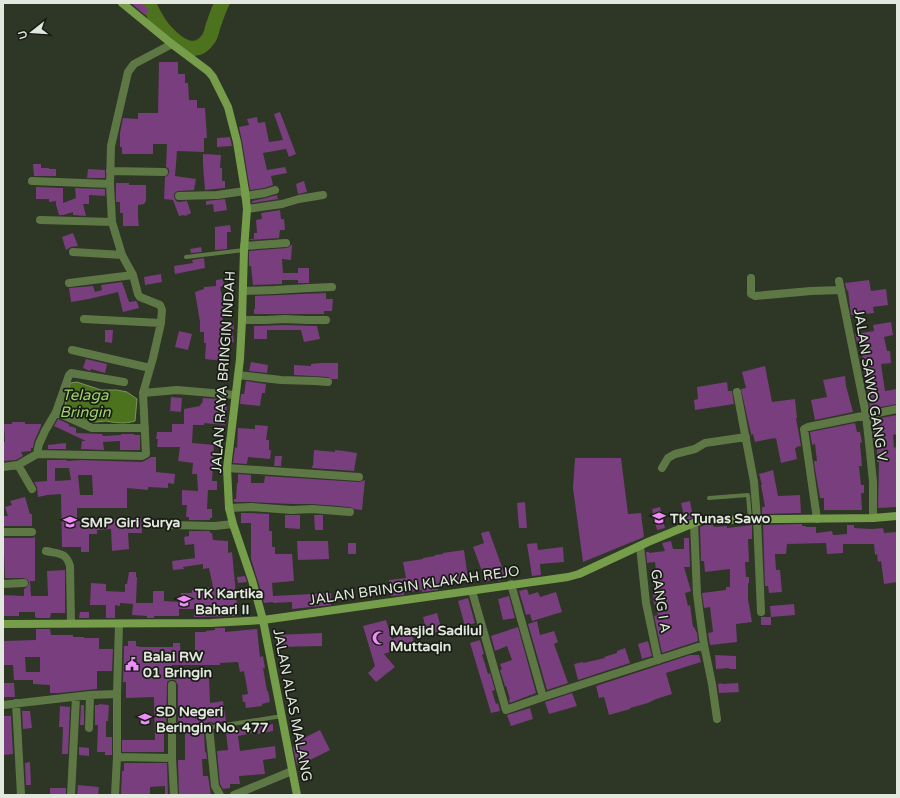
<svg xmlns="http://www.w3.org/2000/svg" width="900" height="798" font-family="'Varela Round',sans-serif">
<rect width="100%" height="100%" fill="#2e3626"/>
<path fill="#4d721e" stroke="#7a9557" d="M77,382L101,390H117L127,392L137,399L135,421C126,424 115,423 106,421C103,421 99,422 96,422C89,421 83,421 76,421L65,406L70,383Z"/>
<g fill="none" stroke-linecap="round" stroke-linejoin="round">
<path stroke="#4d721e" stroke-width="15" d="M148,3C153,13 158,24 166,32C178,45 196,58 209,38C211,35 212,30 213,26C216,18 218,11 222,3"/>
</g>
<path fill="#783e7d" fill-rule="evenodd" d="M131,3H141L149,10L145,15Z
M159,62H178V74H185V83H188L189,100H197V108H205L207,138H204V152L177,151L175,176L196,179L194,190L178,191L176,192L174,194V197L176,201L179,202L187,201L191,213L185,216L184,215L179,216L173,200L164,199L165,177L168,175L169,172V169L166,167L167,144H153V154H122V147H120V133L123,118L138,119V113H158Z
M280,112L296,154L289,157L286,149L263,153L267,170L285,167L287,173L271,176L273,185L264,188L250,190L242,141L239,127L249,125L247,119L257,117L258,123L265,122L269,142L283,140L274,114Z
M230,137L232,146L217,147V138Z
M203,154L221,155L220,168H222V181H225V188L205,190L203,165Z
M33,164H41V168H49V169H56V176H34Z
M88,169L105,170V178H87Z
M304,181L307,192L298,194L296,184Z
M116,183H129V185H146V201L144,204L138,205V218L139,226H123V213H120V202H116Z
M36,187L63,188V203L76,198L75,188L105,189V196L89,195V204H83L86,216L73,215V212L63,215H59L56,205V201L49,202V199H36Z
M277,195L278,199L252,203V201L266,198Z
M225,199L227,210L214,212L213,204L206,205V201Z
M280,210L281,219H284L285,230H280L279,238L250,240V239H254V233H257L256,220L262,219L261,213Z
M230,225L231,232H227V249L215,250V227Z
M73,233L78,246L71,247L66,250L62,237Z
M291,245H292L291,260L282,259L283,273H298V268H309V283H298V280H282V284L253,285L251,266H249V251L286,248L289,247Z
M201,247L202,252L191,253L190,249Z
M204,258L205,268L175,274L174,266L193,263L192,260Z
M161,274L162,282L145,285L144,277Z
M223,279L224,286L220,287L223,301L224,308H222L223,323L233,321L234,329L232,330L234,342L223,343V361L205,359L206,343H204V332H200V322L195,292L204,289V287L216,286V280Z
M869,280L871,291L886,289L888,305L873,307L874,313L851,315L848,290L847,291L845,283Z
M122,282L129,302L136,301L137,302L139,308L123,312L118,292L89,299L71,302L69,288L93,286L95,292L102,290L101,285Z
M326,293V299H333L332,311H324V314H254V309H255V296Z
M891,322L893,335L884,337L887,351H890L891,363L881,364L885,391L897,389V404L870,409L866,377H865L861,348H860L859,342H857L855,334L874,331L873,325Z
M285,325L317,326L320,339L304,342L301,330H267V339H254V326Z
M105,330H113L112,343L105,342Z
M179,331L192,334L188,350L175,347Z
M86,359L107,364L105,373L91,369L90,371L83,368Z
M251,362L268,365L267,373L249,371Z
M321,363H338V379H332L328,377L294,375V365L311,366V364Z
M765,366L772,402L795,399L797,418H796L801,446L796,447L797,448H795L797,459L781,463L776,438L774,439V438L755,442L753,434L751,435V434L741,389L746,388L742,372Z
M845,376L846,386L853,412L815,420L811,400L827,397L823,380Z
M246,381L266,384L265,393H262L260,406L240,404L241,394H244Z
M727,382L728,391H732L734,404L695,410L694,400L698,399L697,387Z
M171,397L182,398L181,412L170,411Z
M203,398L220,399V405L227,406L225,425L204,423V425H193L192,443L214,445L213,457L217,458L216,466L213,465L212,481H217V490H208L207,509H212V518H210V520H189V517H186L187,505H182V490L198,491L197,474H192L193,463L178,461L180,447H157L158,439H156L157,432H172V424H184V409L200,406L201,403L202,404Z
M897,415V434L893,435L894,448L896,447L897,456V492H896L897,507L878,508L879,462H877V442H874L873,431L877,430L875,419Z
M58,419L69,424V426L76,428V433L102,434L103,436L121,435V434H134V435H140V450H120V441L103,442L104,450L81,449L82,441H86L54,426Z
M12,422H25V424H41V426L34,442L33,448H31V451L21,452L23,456L16,460L3,461V442H5L4,424H12Z
M855,423L857,432H860L862,442L860,443L862,466H859L861,485H864V493H861L862,510H824V498H820L814,463V461H817L815,444L812,445L810,432Z
M255,425L268,426L266,440H269V450H271L270,459L248,457L247,464L233,463L235,447L237,448L238,428L255,429Z
M66,443V449H48V445Z
M314,450L335,452V450L344,451L357,453L354,471L312,468V466H313Z
M275,456H282L281,466H274Z
M151,457H156V472L175,474L174,484L168,483V488L148,487V490L127,488V508H77V521L141,518L142,533H128L129,549L112,551L111,529L97,530V534H89V552H81V547H62L61,494L47,495L38,497L37,487L34,482L47,481V460H67V461L81,460L142,462L148,459ZM55,468H69L71,480L55,481ZM78,475H92L93,495H80Z
M575,458H621L628,514L641,513L644,537L583,562L573,488Z
M773,470L778,496L800,495L801,513L762,514V507H765L761,485H762L759,474Z
M238,474L251,475V483H264L265,476L359,482L365,480L362,510L354,509L350,507L312,504H292L251,502H234V499H236L237,483H238Z
M25,497L30,514H32V526H3V516H8L5,507L12,505L10,501Z
M690,501L693,518L685,520L681,503Z
M525,502L527,528H519L517,503Z
M660,507L665,528L657,530L652,509Z
M241,513H251L269,514V531H272V547H275V554H292L294,581L272,583L273,596L331,593V605L292,609V602L273,603V602L264,603L260,588L251,559V523H241Z
M285,515H300V529L285,528Z
M314,515H323V530H315Z
M802,524V526H806V527H816V533L832,531L833,535L847,534V525H854V528L872,529L883,528L884,533L897,532V582L884,584L881,561L878,562L877,554L875,555L874,544H843V553L827,554L826,543L787,544L786,554H775L776,570H780L782,592L769,593L768,586H765L763,525Z
M705,525H713L714,527L727,526V528L752,525V539H748L749,562H745L746,577H749V583H748V599L752,622L736,624L737,642L710,645L708,633L713,632L710,607L704,608L702,593L726,590V587H730V569L705,572L704,561H701L700,527Z
M189,531H210V533H212L213,540L228,541V553L232,552L238,616L194,617V609H179V616H154V618H147V616L132,615L133,604L120,603V606L115,605V618H106V605H90L91,583L106,584V591L125,592V584H127L129,572H136V577H137L136,603H153V591H164V601L181,602V593H192V590L213,587L209,568L203,569V564L183,567L184,569L173,570L172,561L195,558L194,544L185,545L184,537L189,536Z
M489,531L506,578L498,581L497,578L486,582L473,547L484,543L481,533Z
M35,537V581H30L31,596H48L47,571L65,570V613H51L50,618H36V617H35V612H19V616H4L3,615V595L24,596V589L27,587L29,583L28,580L24,578H5L4,553H3V538H32Z
M684,538H689L690,567H684L691,591L685,593L688,606L690,605L693,627H694L697,633L698,641L662,653L654,616L658,615L653,600H654L653,594H655L653,588L658,587L655,562L647,563L646,552H649V553L665,551L662,543L671,541L673,549H684Z
M297,541H328L329,559L298,560Z
M348,543H356V554H348Z
M537,543L538,550L563,547L564,562L540,564L541,575L532,576L527,544Z
M464,550L468,579L437,584L438,590L422,592V590L404,593V595L391,596L389,580L406,578L403,562L423,559V558L435,556V555L443,554V553Z
M245,576L247,582L238,583L237,577Z
M527,589L529,595L538,592L540,597L556,592L562,612L532,621L530,614L526,615L519,591Z
M509,596L515,618L503,620L498,599Z
M468,598L475,623L465,626L458,601Z
M794,604L795,615L771,617L770,606Z
M80,612H89V618H79Z
M437,613L442,631L433,633L432,627L426,629L423,617Z
M761,617H771V625H761Z
M386,620L392,639L411,632L414,642L395,648V650L384,654L395,667L376,682L368,673L375,666L363,626Z
M537,621L540,635L554,631L558,642L554,644L568,683L547,690L528,624Z
M518,627L536,693L510,703L509,700L510,699L506,686H505L500,670L502,669L500,664L512,660L507,646L495,651L491,636Z
M215,628H225V632L257,629L260,657L263,656L265,668H263L267,691H268L270,702L262,704V706L246,708L245,702H243L242,695L248,694L244,671L240,672L238,662L220,663V665H172V679L187,678V677H209L210,703L223,701L226,721L213,723L211,722H208L204,725L193,727L191,729V732L193,733L204,732L205,752H206L207,759H202L203,776H208L211,795H179L178,760H185V730H182V721H178V685L175,680H170L167,682V685L166,729H164V752H122V740H155L154,697L126,698V682H123L124,646H128V641H136V646L141,647H173V643H180L181,658H195V632H206V631L215,630Z
M36,629H50L51,635H73V637H84V638H99V649H113L112,671H97V689L59,693H50V685L33,684V680H14L13,665H3V641L36,640ZM25,657H40V672H26Z
M322,633V646L277,647L276,635Z
M480,640L484,654L482,655L485,664L488,674L490,673L495,690L492,691L496,704L498,703L500,711L491,713L470,643Z
M648,641L652,656L642,659L638,644Z
M625,648L630,663L578,680L574,664L583,662V663L605,658L604,657L617,653V651Z
M690,655H699L701,662L666,673L672,694L656,699L648,703L630,708V709L609,715L604,697L599,698L596,686Z
M715,655L736,656V669H729V668L716,669Z
M3,683H14L15,697H3Z
M722,683V684L738,683L739,692L719,693L718,684Z
M572,693L577,706L549,714L545,702Z
M99,704L109,705L108,721H106V737H112V755H105V752H97L98,725H95V705H99Z
M81,705H84V725H80Z
M60,706L70,707L68,754H62L63,727H59Z
M530,708L533,719L511,726L507,715Z
M22,711H30L32,728L23,729Z
M3,716H11L13,754L3,755Z
M273,724V731L258,734L257,727Z
M252,728L253,733L238,736L240,751L275,746L276,758L263,760L265,774L239,776L240,784H230V788L223,789L220,784L217,751L228,750L226,731Z
M320,730L330,750L306,762L297,765L293,747L298,745L296,742Z
M79,747L89,748V756L79,755Z
M30,762L31,785H26L25,763Z
M124,763H167L168,795H165V786L150,787V795H121L122,771H124Z
M78,785L99,787L98,795H77Z
M50,788H66V795H50Z"/>
<g fill="none" stroke-linecap="round" stroke-linejoin="round">
<path stroke="#5e7845" stroke-width="4" d="M186,257L244,250
M709,498L748,495L750,519
M194,730L282,716"/>
<path stroke="#5e7845" stroke-width="8" d="M110,171L164,172
M32,181L110,184
M179,196L217,195L245,191
M245,196L265,193L275,190
M247,209L282,204L299,199L323,195
M40,220L112,222
M244,246L286,243
M73,252L122,255
M751,278V294L755,296L811,291L841,290
M839,281L866,415L870,452L873,482V518
M69,283L133,275
M243,291L274,290L309,288L332,287
M84,319L161,323
M242,320H265L285,319L307,320H326
M72,350L150,368
M238,375L281,380L315,381L328,382
M737,392L754,482L757,519L761,612
M143,393L177,390L235,395
M56,412L92,428H145
M37,454L142,456L146,454L143,393L153,358L161,323L162,310L160,305L140,297L138,294L133,275L122,255L112,222L110,184L111,146L128,72L134,64L172,44
M18,465L37,454L39,444L45,431L56,412L69,375L71,373L124,382
M3,467L18,465L32,489
M227,468L359,477
M662,468L668,458L675,454L695,449L705,443L746,437
M229,508L251,507L292,510L312,509L350,512
M817,519L804,429L808,427L897,409
M694,523L697,594L701,624L704,645L712,684L717,719
M170,525L215,526L233,524
M3,532H32
M640,546L646,603L658,660
M46,551C59,554 66,552 70,566L71,623
M3,584L24,583
M511,584L543,697
M472,591L506,710L543,697L704,645
M172,685V758L174,795
M16,703L21,795
M3,705L90,695L117,694
M209,727L215,786L220,795
M89,728L90,695
M117,757L172,758
M71,795L76,697
M115,795L117,757V694L119,624
M234,795L292,771"/>
<path stroke="#769e4a" stroke-width="8" d="M122,3L172,44L208,71L213,77L228,107L237,142L245,191L247,209L244,250L242,320L240,359L227,468L229,508L233,524L252,580L263,620L297,795
M3,624L211,623L263,620L568,577L579,574L648,542L694,523L704,520L873,518L897,516"/>
</g>
<defs>
<g id="school-bare" transform="scale(1.08)"><path d="M0-5L7-2L0 1L-7-2ZM-4 1L0 2.5L4 1V4Q0 6-4 4Z" fill="#ee8cf8" stroke="#181c15" stroke-width="2.5" paint-order="stroke"/></g>
<g id="mosque-bare" transform="scale(1.08)"><path d="M3.5-4.9A6 6 0 1 0 3.5 4.9A5 5 0 1 1 3.5-4.9Z" fill="#ee8cf8" stroke="#181c15" stroke-width="2.5" paint-order="stroke"/></g>
<g id="civic-bare" transform="scale(1.08)"><path d="M-.6-6.5H3V-4.5H.6V-3L4-1V1h2V6H-6V1h2V-1L-.6-3ZM-1.2 2.5V6h2.4V2.5Z" fill="#ee8cf8" stroke="#181c15" stroke-width="2.5" paint-order="stroke"/></g>
</defs>
<g fill-rule="evenodd">
<use href="#school-bare" x="659" y="518"/>
<use href="#school-bare" x="70" y="522"/>
<use href="#school-bare" x="184" y="601"/>
<use href="#mosque-bare" x="379" y="638"/>
<use href="#civic-bare" x="132" y="664"/>
<use href="#school-bare" x="145" y="719"/>
</g>
<g text-anchor="middle" stroke-width="3.5" stroke-linejoin="round" paint-order="stroke">
<g font-size="14" fill="#e2e8dd" stroke="#181c15">
<text transform="translate(223 372) rotate(-86)" y="5">JALAN RAYA BRINGIN INDAH</text>
<text transform="translate(871 385) rotate(81)" y="5">JALAN SAWO GANG V</text>
<text transform="translate(414 585) rotate(-8)" y="5">JALAN BRINGIN KLAKAH REJO</text>
<text transform="translate(661 601) rotate(81)" y="5">GANG I A</text>
<text transform="translate(293 705) rotate(79)" y="5">JALAN ALAS MALANG</text>
</g>
<g font-size="14" font-weight="bold" fill="#e2e8dd" stroke="#181c15" text-anchor="start">
<text x="670" y="523">TK Tunas Sawo</text>
<text x="81" y="527">SMP Giri Surya</text>
<text x="195" y="598">TK Kartika<tspan x="195" dy="16">Bahari II</tspan></text>
<text x="390" y="635">Masjid Sadilul<tspan x="390" dy="16">Muttaqin</tspan></text>
<text x="143" y="661">Balai RW<tspan x="143" dy="16">01 Bringin</tspan></text>
<text x="156" y="716">SD Negeri<tspan x="156" dy="16">Beringin No. 477</tspan></text>
</g>
<g font-size="15" font-style="italic" fill="#9fd468" stroke="#181c15">
<text x="85" y="400">Telaga<tspan x="85" dy="17">Bringin</tspan></text>
</g>
</g>
<rect width="900" height="798" fill="none" stroke="#e2e8dd" stroke-width="8"/>
<g transform="translate(32 32) rotate(253)" stroke="#181c15" stroke-width="3" paint-order="stroke">
<path d="M0-3L7 15L0 10L-7 15Z" fill="#e2e8dd"/>
<text y="-6" font-size="11" font-weight="bold" text-anchor="middle" fill="#e2e8dd">U</text>
</g>
</svg>
